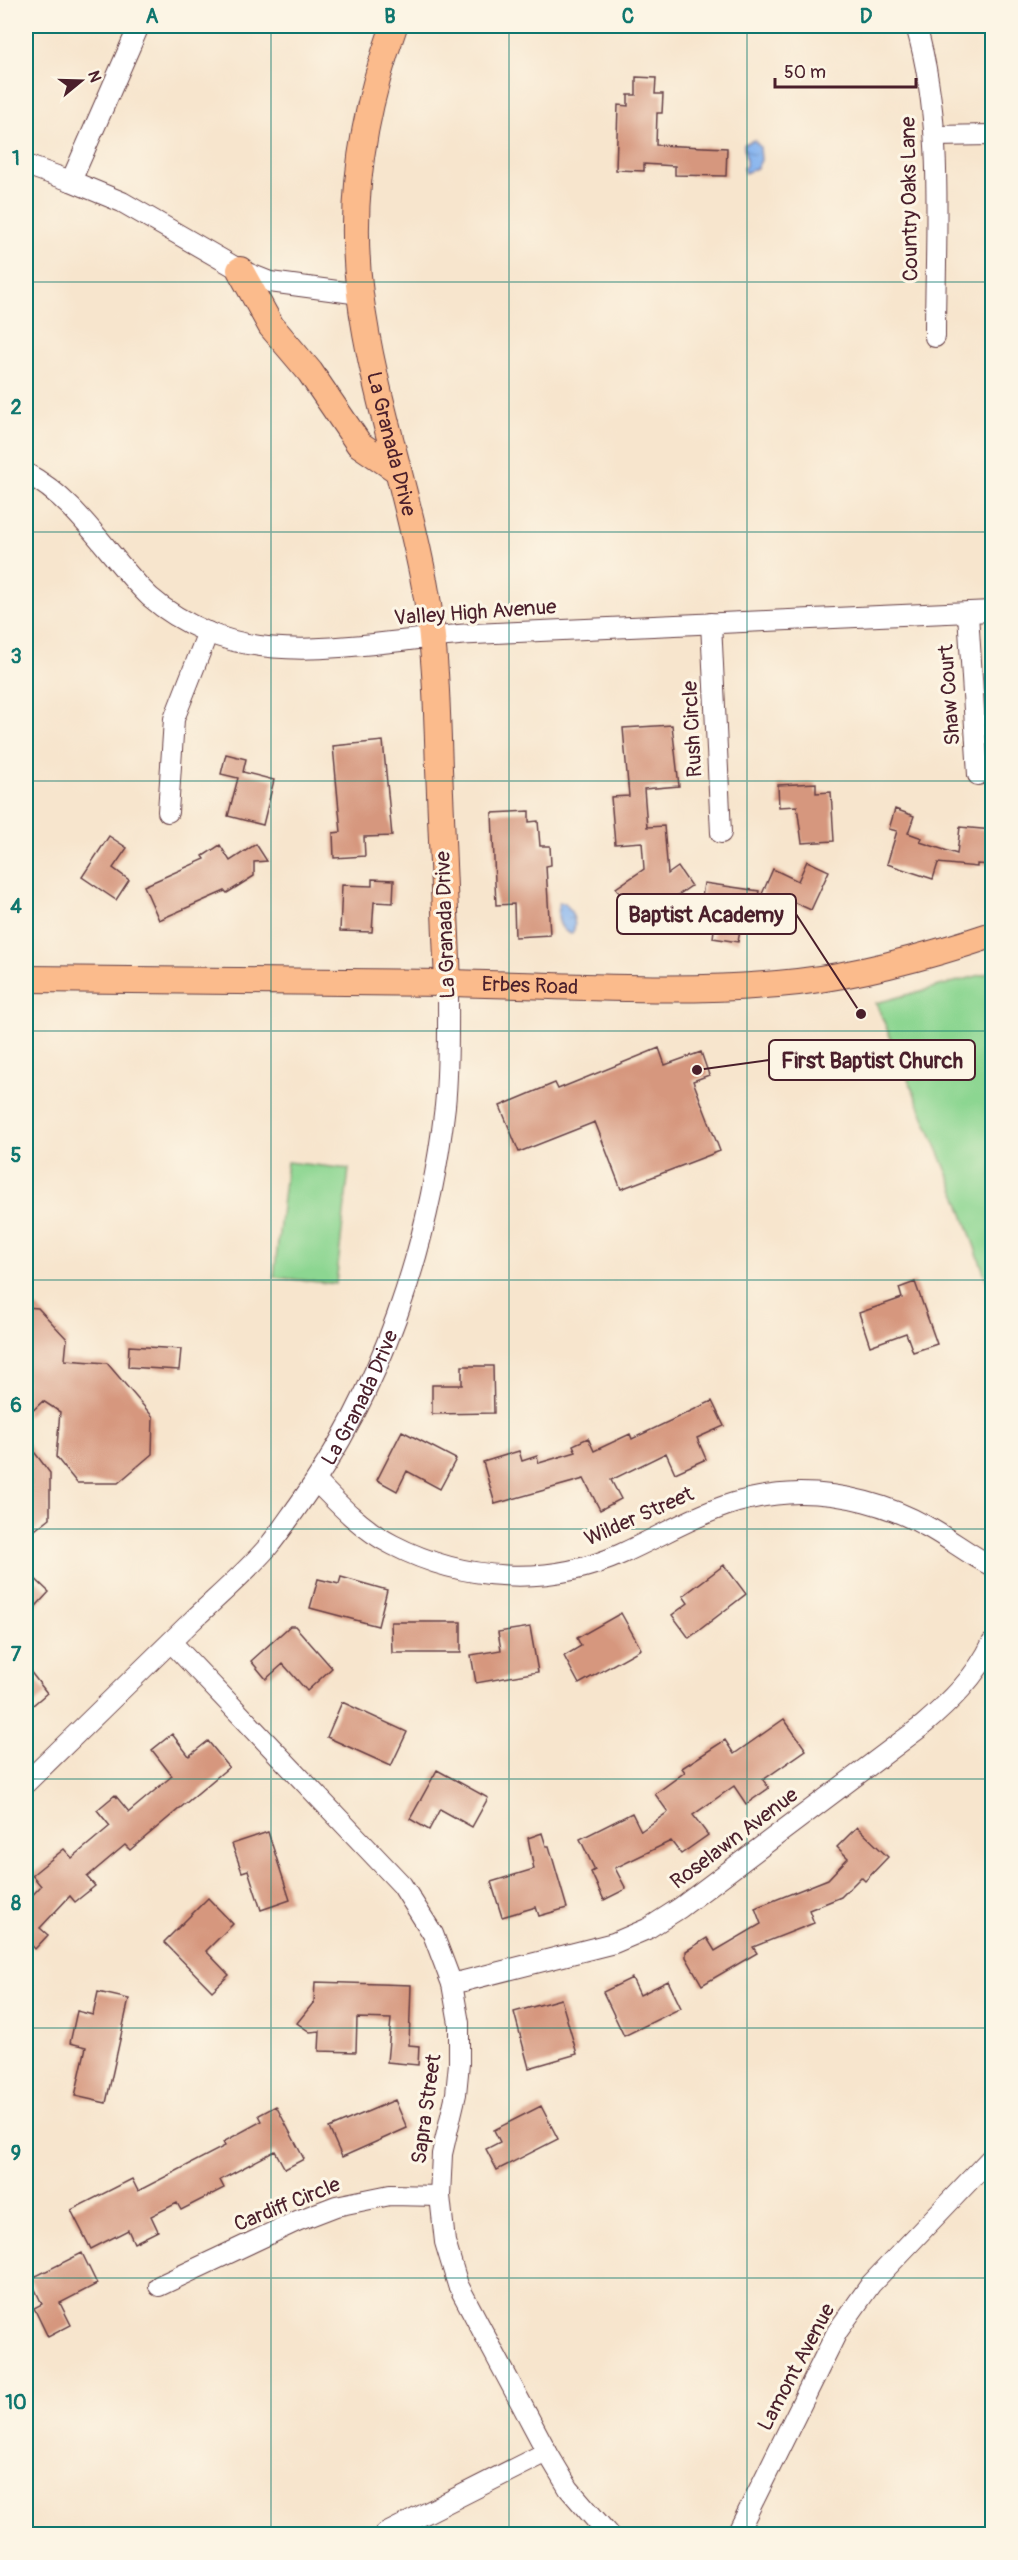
<svg xmlns="http://www.w3.org/2000/svg" width="1018" height="2560" font-family="Pangolin,sans-serif">
<defs>
<pattern id="water-ripples" width="26" height="14" patternUnits="userSpaceOnUse" patternTransform="scale(1.5)"><rect width="26" height="14" fill="#84b3ef"/><path d="M2 4q2-2 4 0t4 0M15 11q2-2 4 0t4 0" fill="none" stroke="#6e91c2"/></pattern>
</defs>
<rect width="100%" height="100%" fill="#fcf5e5"/>
<filter id="ink" filterUnits="userSpaceOnUse"><feTurbulence type="fractalNoise" baseFrequency=".0167" numOctaves="2"/><feDisplacementMap in="SourceGraphic" scale="12" xChannelSelector="R" yChannelSelector="G"/><feConvolveMatrix kernelMatrix="1 2 1 2 8 2 1 2 1" color-interpolation-filters="sRGB"/></filter>
<filter id="wash" filterUnits="userSpaceOnUse"><feTurbulence type="fractalNoise" baseFrequency=".008" numOctaves="4" result="noise"/><feDisplacementMap in="SourceGraphic" scale="24" xChannelSelector="R" yChannelSelector="G"/><feGaussianBlur stdDeviation="1.35" result="paint"/><feColorMatrix in="noise" values="0 0 0 0 0 0 0 0 0 0 0 0 0 0 0 0 0 1.4 0 .05"/><feComposite in="paint" operator="in"/></filter>
<g filter="url(#wash)">
<rect width="100%" height="100%" fill="#f7e5cd"/>
<path fill="#8cd691" stroke="#6b7a5e" stroke-width="1.5" d="M992,972V1295L953,1186L876,1003Z
M287,1162L349,1169L336,1284L274,1277Z"/>
<path fill="url(#water-ripples)" stroke="#67698d" stroke-width="1.5" d="M754,140L760,147L761,160L757,168L745,173L743,168L746,166C747,159 744,152 744,144Z
M559,903H565C572,911 579,926 571,934C557,929 557,916 559,903Z"/>
<g id="blocks">
<path fill="#d6977e" d="M636,77L656,78L655,94H663L662,113H657L656,145L727,148L726,176L675,175V166L644,164V171L616,170L618,105L628,106V95H636Z
M672,725L679,786L644,789L647,827L664,826L668,874L678,867L691,886L639,922L616,888L644,869L642,842L615,844L611,797L629,796L623,728Z
M383,741L392,836L364,837L365,856L334,858L333,833L341,832L333,746Z
M226,754L246,759L243,772L274,780L263,825L228,816L238,778L221,774Z
M816,783V793L831,792L834,841L802,843L797,806L779,807L778,785Z
M895,809L914,816L908,833L922,838L920,842L957,854L960,827L993,830V865L977,864V867L938,863L933,879L887,864L897,831L889,829Z
M529,811V822L538,821L540,846H550L551,865L546,866L550,935L515,937L514,904L496,905L492,813Z
M109,836L127,848L113,868L129,880L116,900L82,877Z
M256,844L267,861L254,862V876L227,893L225,891L159,920L144,886L205,859L203,856L220,845L230,861Z
M807,861L829,871L811,910L780,896L778,901L762,894L773,869L798,881Z
M372,879L394,880L393,903L374,902L372,932L340,931L342,885L372,886Z
M704,883L759,891L753,927L741,925L738,942L713,938L715,921L699,918Z
M659,1048L665,1065L701,1052L709,1075L693,1081L720,1151L621,1189L595,1122L519,1152L500,1106L555,1083L558,1089Z
M915,1282L937,1344L913,1352L906,1333L870,1346L859,1313L902,1298L899,1288Z
M26,1307L38,1308L67,1339L65,1360L107,1363L153,1417L152,1454L118,1483H77L56,1457L60,1412L43,1401L26,1417Z
M129,1346L181,1349L179,1370L128,1367Z
M462,1366H493L494,1413L432,1414V1385H462Z
M712,1401L724,1426L697,1438L706,1459L675,1473L666,1453L611,1480L621,1499L600,1510L584,1479L495,1504L483,1462L519,1451L522,1461L537,1456L539,1463L576,1452L573,1445L588,1438L594,1451L630,1434L632,1439Z
M402,1431L456,1459L440,1489L407,1471L397,1491L377,1480Z
M26,1441L50,1473V1518L26,1537Z
M724,1565L746,1594L689,1638L672,1615L688,1603L683,1596Z
M26,1570L49,1592L26,1617Z
M341,1577L387,1590L378,1626L310,1608L318,1579L339,1584Z
M621,1613L641,1649L579,1684L564,1656L581,1646L577,1638Z
M391,1622H461V1653H392Z
M290,1626H295L332,1668L307,1691L283,1664L266,1679L251,1661Z
M530,1627L538,1672L476,1683L471,1655L501,1650L498,1632Z
M26,1666L47,1693L26,1711Z
M342,1702L407,1732L391,1766L327,1737Z
M784,1719L806,1750L763,1780L769,1788L746,1804L734,1786L693,1815L708,1835L681,1854L671,1841L615,1868L626,1889L604,1900L591,1872L595,1870L580,1839L632,1813L641,1831L668,1812L655,1794L685,1772L682,1768L725,1740L734,1754Z
M172,1734L189,1756L208,1741L229,1767L130,1850L125,1845L87,1877L95,1886L75,1902L70,1896L40,1928L48,1935L35,1949L28,1941L26,1944V1902L41,1886L32,1875L64,1849L72,1858L110,1826L97,1810L115,1795L129,1812L172,1776L152,1750Z
M437,1770L488,1798L472,1827L440,1809L429,1830L410,1819Z
M857,1827L888,1857L865,1881L861,1877L841,1897L809,1910L814,1923L753,1947L757,1953L702,1985L686,1957V1951L707,1938L715,1951L761,1924L755,1908L828,1879L848,1858L837,1847Z
M268,1832L290,1900L261,1910L248,1870L242,1872L232,1844Z
M542,1833L546,1846H549L567,1908L539,1916L536,1907L502,1917L491,1882L534,1869L528,1838Z
M208,1898L233,1924L206,1951L229,1975L212,1991L164,1942Z
M632,1978L640,1995L668,1981L681,2008L624,2036L603,1992Z
M315,1982L411,1985L409,2045L419,2046L418,2065L387,2062L391,2019L357,2018L356,2052L319,2051L320,2031L310,2032L297,2023L314,2002Z
M98,1992L129,1999L106,2103L75,2096L86,2047L70,2043L77,2011L93,2015Z
M561,1999L577,2054L529,2068L514,2012Z
M395,2100L407,2128L342,2157L329,2128Z
M276,2106L304,2159L285,2169L275,2151L220,2180L224,2188L181,2210L177,2203L151,2216L158,2231L134,2243L128,2230L91,2249L71,2210L132,2179L138,2191L225,2146L223,2142L262,2121L259,2115Z
M541,2106L558,2139L497,2170L486,2149L500,2142L494,2130Z
M82,2253L97,2284L60,2303L71,2325L48,2337L34,2308L42,2304L30,2279Z"/>
</g>
</g>
<g filter="url(#ink)">
<use href="#blocks" fill-opacity="0" stroke="#643d43" stroke-width="1.5"/>
<g fill="none" stroke-linecap="round" stroke-linejoin="round">
<g stroke="#643d43" stroke-width="22">
<g id="minor">
<path d="M916,26C945,126 935,234 935,337"/>
<path d="M935,136L992,135"/>
<path d="M26,165L71,181L122,202L240,270L270,282L360,294"/>
<path d="M71,181L139,26"/>
<path d="M26,473C79,501 108,557 150,597C167,612 186,623 207,632C286,666 390,638 474,634C647,625 820,620 992,611"/>
<path d="M968,613L978,775"/>
<path d="M711,623L721,833"/>
<path d="M168,812L174,719L208,632"/>
<path d="M316,1481C339,1505 363,1530 393,1545C463,1581 548,1587 621,1554C685,1525 725,1494 800,1493C843,1493 889,1505 926,1526C949,1538 969,1555 992,1566"/>
<path d="M171,1642L402,1885L433,1934L452,1984L459,2023V2063L456,2094L442,2154L440,2196L445,2242L458,2285L547,2452L569,2489L608,2534"/>
<path id="s1" d="M26,1783C81,1729 137,1675 192,1621C217,1597 244,1574 267,1548C278,1535 288,1520 298,1506C382,1390 429,1248 445,1106C449,1065 448,1024 448,983"/>
<path d="M452,1984L614,1943L647,1929L680,1908L922,1726C949,1703 977,1676 992,1643"/>
<path d="M159,2286L297,2221L336,2206L390,2195L440,2196"/>
<path d="M385,2534L547,2452"/>
<path d="M737,2534L837,2332L871,2284L992,2157"/>
</g>
</g>
<g stroke="#643d43" stroke-width="28">
<g id="major">
<path id="s2" d="M394,26C363,112 348,202 360,294C373,397 410,496 427,598C436,655 437,712 439,769C442,840 445,912 448,983"/>
<path d="M240,270L271,326L310,372L359,444L397,470"/>
<path id="s3" d="M26,979C166,980 306,981 446,983C563,985 681,995 798,982C864,974 929,956 992,935"/>
</g>
</g>
<use href="#minor" stroke="#fff" stroke-width="20"/>
<use href="#major" stroke="#fbbb8c" stroke-width="26"/>
</g>
</g>
<path fill="none" stroke="#0f766e" stroke-width="1.5" stroke-opacity="0.55" d="M271,26V2534M509,26V2534M747,26V2534M26,282H992M26,532H992M26,781H992M26,1031H992M26,1280H992M26,1529H992M26,1779H992M26,2028H992M26,2278H992"/>
<g text-anchor="middle" stroke-width="6" stroke-linejoin="round" paint-order="stroke">
<g font-size="21" fill="#4a1f2b" stroke="#fcf5e5">
<text transform="translate(909 199) rotate(-91)" y="7">Country Oaks Lane</text>
<text dy="7" stroke="none"><textPath href="#s2" startOffset="426">La Granada Drive</textPath></text>
<text transform="translate(475 612) rotate(-4)" y="7">Valley High Avenue</text>
<text transform="translate(949 695) rotate(-94)" y="7">Shaw Court</text>
<text transform="translate(692 729) rotate(-93)" y="7">Rush Circle</text>
<text transform="translate(445 925) rotate(-92)" y="7">La Granada Drive</text>
<text dy="7" stroke="none"><textPath href="#s3" startOffset="504">Erbes Road</textPath></text>
<text dy="7" stroke="none"><textPath href="#s1" startOffset="514">La Granada Drive</textPath></text>
<text transform="translate(639 1516) rotate(-24)" y="7">Wilder Street</text>
<text transform="translate(734 1838) rotate(-37)" y="7">Roselawn Avenue</text>
<text transform="translate(426 2109) rotate(-82)" y="7">Sapra Street</text>
<text transform="translate(287 2204) rotate(-22)" y="7">Cardiff Circle</text>
<text transform="translate(796 2367) rotate(-62)" y="7">Lamont Avenue</text>
</g>
</g>
<path fill="none" stroke="#4a1f2b" stroke-width="2" d="M861 1014L796 914M697 1070L769 1060"/>
<g fill="#4a1f2b" stroke="#fcf5e5" stroke-width="2">
<circle cx="861" cy="1014" r="6"/>
<circle cx="697" cy="1070" r="6"/>
</g>
<g fill="#fcf5e5" stroke="#4a1f2b" stroke-width="2">
<rect x="617" y="894" width="179" height="40" rx="6"/>
<rect x="769" y="1040" width="206" height="40" rx="6"/>
</g>
<g font-size="22" text-anchor="middle" font-weight="bold" fill="#4a1f2b">
<text x="706" y="922">Baptist Academy</text>
<text x="872" y="1068">First Baptist Church</text>
</g>
<rect width="1018" height="2560" fill="none" stroke="#fcf5e5" stroke-width="66"/>
<g transform="translate(81 81) rotate(71)" stroke="#fcf5e5" stroke-width="4.5" paint-order="stroke">
<path d="M0-4.5L10 22L0 15L-10 22Z" fill="#4a1f2b"/>
<text y="-9" font-size="16" font-weight="bold" text-anchor="middle" fill="#4a1f2b">N</text>
</g>
<path d="M775 78v9h141v-9" fill="none" stroke="#4a1f2b" stroke-width="3"/>
<text x="784" y="78" font-size="18" fill="#4a1f2b" stroke="#fcf5e5" stroke-width="4.5" paint-order="stroke">50 m</text>
<rect x="33" y="33" width="952" height="2494" fill="none" stroke="#0f766e" stroke-width="2"/>
<g font-size="20" text-anchor="middle" font-weight="bold" fill="#0f766e">
<text x="152" y="23">A</text>
<text x="390" y="23">B</text>
<text x="628" y="23">C</text>
<text x="866" y="23">D</text>
<text x="16" y="165">1</text>
<text x="16" y="414">2</text>
<text x="16" y="663">3</text>
<text x="16" y="913">4</text>
<text x="16" y="1162">5</text>
<text x="16" y="1412">6</text>
<text x="16" y="1661">7</text>
<text x="16" y="1910">8</text>
<text x="16" y="2160">9</text>
<text x="16" y="2409">10</text>
</g>
</svg>
